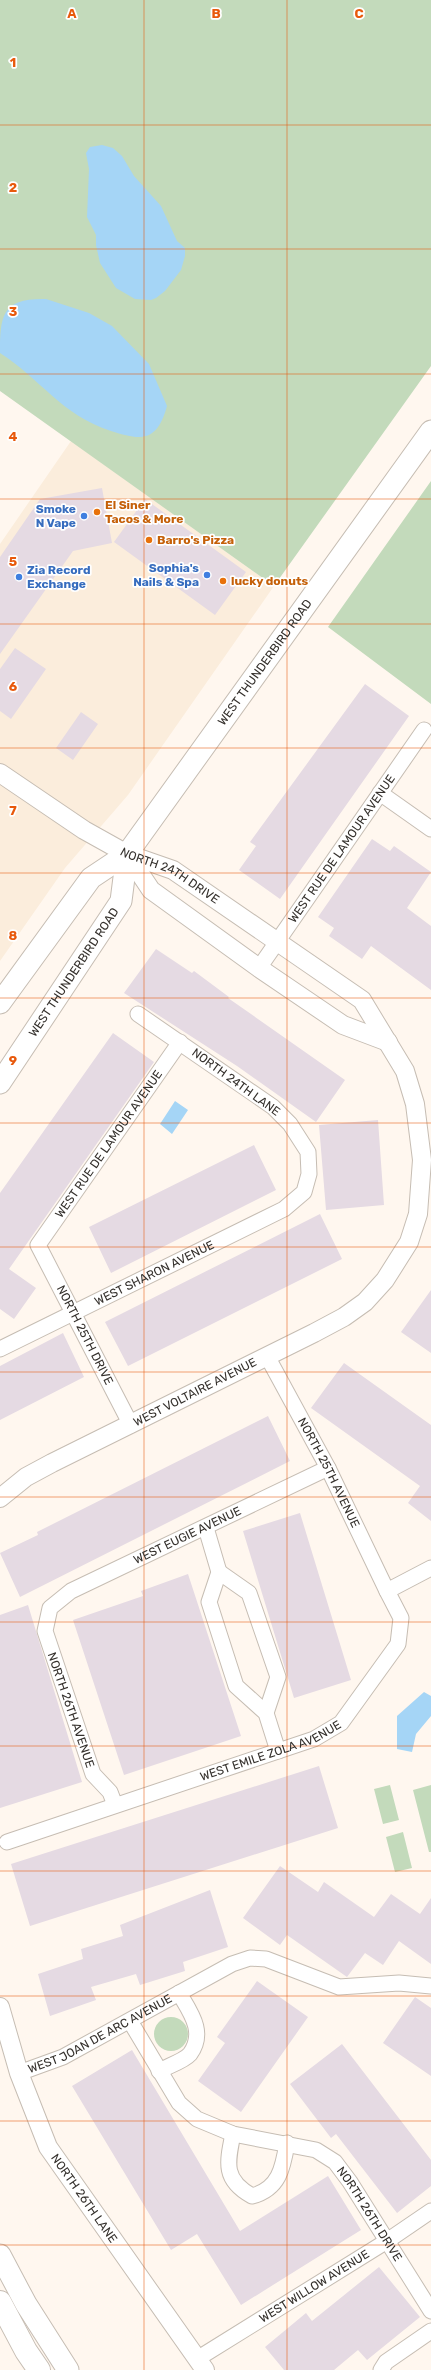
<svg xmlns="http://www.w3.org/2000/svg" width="431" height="2370" font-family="Rubik,sans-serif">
<rect width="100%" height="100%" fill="#fff7ef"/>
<path fill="#fbeddc" d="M71,441L274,586L128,795L65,868L0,961V544Z"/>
<path fill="#c3dabb" d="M0,0H431V366L274,586L0,391Z
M431,481V704L328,627Z
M390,1785L399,1820L383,1824L374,1789Z
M431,1785V1852H429L413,1790Z
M403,1832L412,1868L395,1872L386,1837Z
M154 2034a17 17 0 1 1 34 0a17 17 0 1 1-34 0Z"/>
<path fill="#a5d5f6" d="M102,145L113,148L122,156L134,176L161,206L177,241L185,248V256L181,270L165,291L156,298L151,300L135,299L116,288L100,263L96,245V235L87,217L89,169L86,153L90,147Z
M46,299L89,313L112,326L149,364L167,406C157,442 142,441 111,431C61,415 41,379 0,353C0,315 2,298 46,299Z
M175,1101L188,1110L172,1134L160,1124Z
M424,1692L431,1696V1716L416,1734L412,1752L397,1749V1716Z"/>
<path fill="#e5dae3" d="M102,488L112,543L73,551L0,654V557L40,499Z
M145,499L246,572L215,615L114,542Z
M15,648L46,669L11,719L0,711V669Z
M365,684L409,716L280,899L239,870L256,846L250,842Z
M81,712L98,724L73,760L56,748Z
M372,839L390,851L394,846L431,872L407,908L431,926V990L371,946L362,959L329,936L334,928L318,917Z
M156,949L192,973L194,971L229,997L228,998L345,1080L316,1122L237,1066L124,993Z
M113,1033L154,1062L9,1269L36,1288L14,1319L0,1309V1193Z
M378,1120L384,1205L326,1210L319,1125Z
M254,1145L276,1190L111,1273L89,1227Z
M320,1214L342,1259L128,1366L105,1322Z
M431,1290V1353L401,1332Z
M63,1333L84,1377L0,1420V1366Z
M344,1363L431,1425V1521L408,1503L420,1486L311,1408Z
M268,1416L290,1461L20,1597L0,1553L38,1535L37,1532Z
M300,1513L351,1680L294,1698L243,1531Z
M188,1574L241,1736L124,1775L73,1620L143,1596L141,1591Z
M28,1605L82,1782L0,1808V1615Z
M319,1766L338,1828L30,1926L11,1864Z
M280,1866L318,1892L324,1882L374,1917L391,1894L420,1914L431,1898V1964L399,1941L383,1965L365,1953L347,1977L287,1935L280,1945L243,1918Z
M210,1890L228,1947L183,1962L185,1971L140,1985L136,1974L91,1987L96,2000L50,2016L38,1974L83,1959L81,1949L123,1936L120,1925Z
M257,1981L308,2017L241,2112L198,2081L225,2043L217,2037Z
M415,1997L431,2008V2076L383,2043Z
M342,2044L431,2160V2186L397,2213L336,2134L331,2138L290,2084Z
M132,2050L240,2231L328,2176L361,2230L241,2305L197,2234L171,2250L72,2086Z
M379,2267L420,2317L367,2360L358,2350L334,2370H284L265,2347L306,2313L312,2321Z"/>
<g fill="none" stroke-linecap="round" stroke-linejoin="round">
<g stroke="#c6bdb3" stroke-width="17">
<g id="minor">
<path d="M380,793L431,829"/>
<path id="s1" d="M259,968L424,730"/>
<path id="s2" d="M0,1349L284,1209L304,1192L309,1174L308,1152L290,1124L273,1107L138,1014"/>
<path id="s3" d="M267,1356L328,1468L387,1591"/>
<path id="s4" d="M131,1425L38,1245L180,1042"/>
<path d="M206,1528L219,1572L209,1602L236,1686L266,1713L278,1751"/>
<path d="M219,1572L249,1593L278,1677L266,1713"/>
<path id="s5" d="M115,1805L110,1792L93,1774L45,1631L50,1608L71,1591L328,1468"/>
<path id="s6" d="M7,1842L314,1739L341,1723L398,1644L401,1618L387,1591L431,1568"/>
<path id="s7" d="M130,2021L179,2103L197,2119L233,2134L316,2150L335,2162L350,2182L431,2311"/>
<path d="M159,2071C168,2066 184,2061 190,2054C206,2032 190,2012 179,1993"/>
<path id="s8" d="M19,2073L63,2057L232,1964L250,1958L266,1959L339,1987L399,1983L431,1986"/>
<path d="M233,2134C227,2163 223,2180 252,2196C279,2189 283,2168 287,2143"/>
<path id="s9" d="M197,2359L387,2241L431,2211"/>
<path d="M381,2370L386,2362L431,2331"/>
</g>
</g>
<g stroke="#c6bdb3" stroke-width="20">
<g id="tertiary">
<path id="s10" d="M0,773L84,830L127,854L173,870L362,1000L405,1071L415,1104L422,1160L418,1214L409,1242L385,1280L365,1302L344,1317L314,1333L52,1463L26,1477L0,1498"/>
<path d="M127,854L151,890L259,968L343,1025L388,1042"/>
<path id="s11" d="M0,2007L19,2073L48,2147L205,2370"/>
</g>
</g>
<g stroke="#c6bdb3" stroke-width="23">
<g id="secondary">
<path id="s12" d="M0,1003L91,878L127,854L431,431"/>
<path id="s13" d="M0,1083L121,901L127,854"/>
<path d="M0,2255L26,2304L68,2370"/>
</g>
</g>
<g stroke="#c6bdb3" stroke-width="24">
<path id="motorway" d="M0,2302L26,2351L39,2370"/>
</g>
<use href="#minor" stroke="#fff" stroke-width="15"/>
<use href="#tertiary" stroke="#fff" stroke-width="18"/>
<use href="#secondary" stroke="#fff" stroke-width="21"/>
<use href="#motorway" stroke="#fff" stroke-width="22"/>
</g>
<path fill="none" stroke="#e8590c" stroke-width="1" stroke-opacity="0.55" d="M144,0V2370M287,0V2370M0,125H431M0,249H431M0,374H431M0,499H431M0,624H431M0,748H431M0,873H431M0,998H431M0,1123H431M0,1247H431M0,1372H431M0,1497H431M0,1622H431M0,1746H431M0,1871H431M0,1996H431M0,2121H431M0,2245H431"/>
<g fill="#e8710a" stroke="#fff" stroke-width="1.5">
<circle cx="97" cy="512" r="4"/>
<circle cx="149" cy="540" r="4"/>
<circle cx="223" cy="581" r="4"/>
</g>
<g fill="#3f7fe0" stroke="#fff" stroke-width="1.5">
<circle cx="84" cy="516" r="4"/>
<circle cx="207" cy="575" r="4"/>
<circle cx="19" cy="577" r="4"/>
</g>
<g text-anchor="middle" stroke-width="3.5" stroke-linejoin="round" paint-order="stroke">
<g font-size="12" font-weight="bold" fill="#c56008" stroke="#fff" text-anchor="start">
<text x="105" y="509">El Siner<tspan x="105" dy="14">Tacos &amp; More</tspan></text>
<text x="157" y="544">Barro's Pizza</text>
<text x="231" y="585">lucky donuts</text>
</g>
<g font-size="12" font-weight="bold" fill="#366cbe" stroke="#fff" text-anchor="end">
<text x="76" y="513">Smoke<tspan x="76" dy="14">N Vape</tspan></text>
<text x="199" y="572">Sophia's<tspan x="199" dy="14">Nails &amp; Spa</tspan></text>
<text x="27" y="574" text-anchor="start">Zia Record<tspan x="27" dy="14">Exchange</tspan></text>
</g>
<g font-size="12" fill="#35312d" stroke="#fff">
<text dy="4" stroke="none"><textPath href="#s12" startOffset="434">WEST THUNDERBIRD ROAD</textPath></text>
<text dy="4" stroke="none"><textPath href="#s1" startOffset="145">WEST RUE DE LAMOUR AVENUE</textPath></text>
<text dy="4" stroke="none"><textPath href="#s10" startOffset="199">NORTH 24TH DRIVE</textPath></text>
<text dy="4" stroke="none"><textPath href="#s13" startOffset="133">WEST THUNDERBIRD ROAD</textPath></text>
<text transform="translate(236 1082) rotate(36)" y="4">NORTH 24TH LANE</text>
<text dy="4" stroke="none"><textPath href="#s4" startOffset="326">WEST RUE DE LAMOUR AVENUE</textPath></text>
<text dy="4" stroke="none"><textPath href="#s2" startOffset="172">WEST SHARON AVENUE</textPath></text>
<text transform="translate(85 1335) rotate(63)" y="4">NORTH 25TH DRIVE</text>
<text transform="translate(195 1392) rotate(-27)" y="4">WEST VOLTAIRE AVENUE</text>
<text dy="4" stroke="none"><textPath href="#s3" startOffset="132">NORTH 25TH AVENUE</textPath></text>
<text dy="4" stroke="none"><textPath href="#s5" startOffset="369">WEST EUGIE AVENUE</textPath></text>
<text transform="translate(71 1710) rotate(71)" y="4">NORTH 26TH AVENUE</text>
<text dy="4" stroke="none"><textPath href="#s6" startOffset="279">WEST EMILE ZOLA AVENUE</textPath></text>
<text dy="4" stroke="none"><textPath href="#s8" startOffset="90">WEST JOAN DE ARC AVENUE</textPath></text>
<text dy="4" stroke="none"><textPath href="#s11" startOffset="211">NORTH 26TH LANE</textPath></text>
<text dy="4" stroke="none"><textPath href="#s7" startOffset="328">NORTH 26TH DRIVE</textPath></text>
<text dy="4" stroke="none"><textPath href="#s9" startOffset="138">WEST WILLOW AVENUE</textPath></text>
</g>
</g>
<g font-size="13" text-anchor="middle" font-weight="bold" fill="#e8590c" stroke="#fff" stroke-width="3.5" stroke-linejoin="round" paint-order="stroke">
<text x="72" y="18">A</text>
<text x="216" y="18">B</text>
<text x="359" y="18">C</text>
<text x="13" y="67">1</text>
<text x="13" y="192">2</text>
<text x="13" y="316">3</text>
<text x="13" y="441">4</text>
<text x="13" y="566">5</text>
<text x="13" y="691">6</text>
<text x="13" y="815">7</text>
<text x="13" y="940">8</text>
<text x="13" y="1065">9</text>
</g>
</svg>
